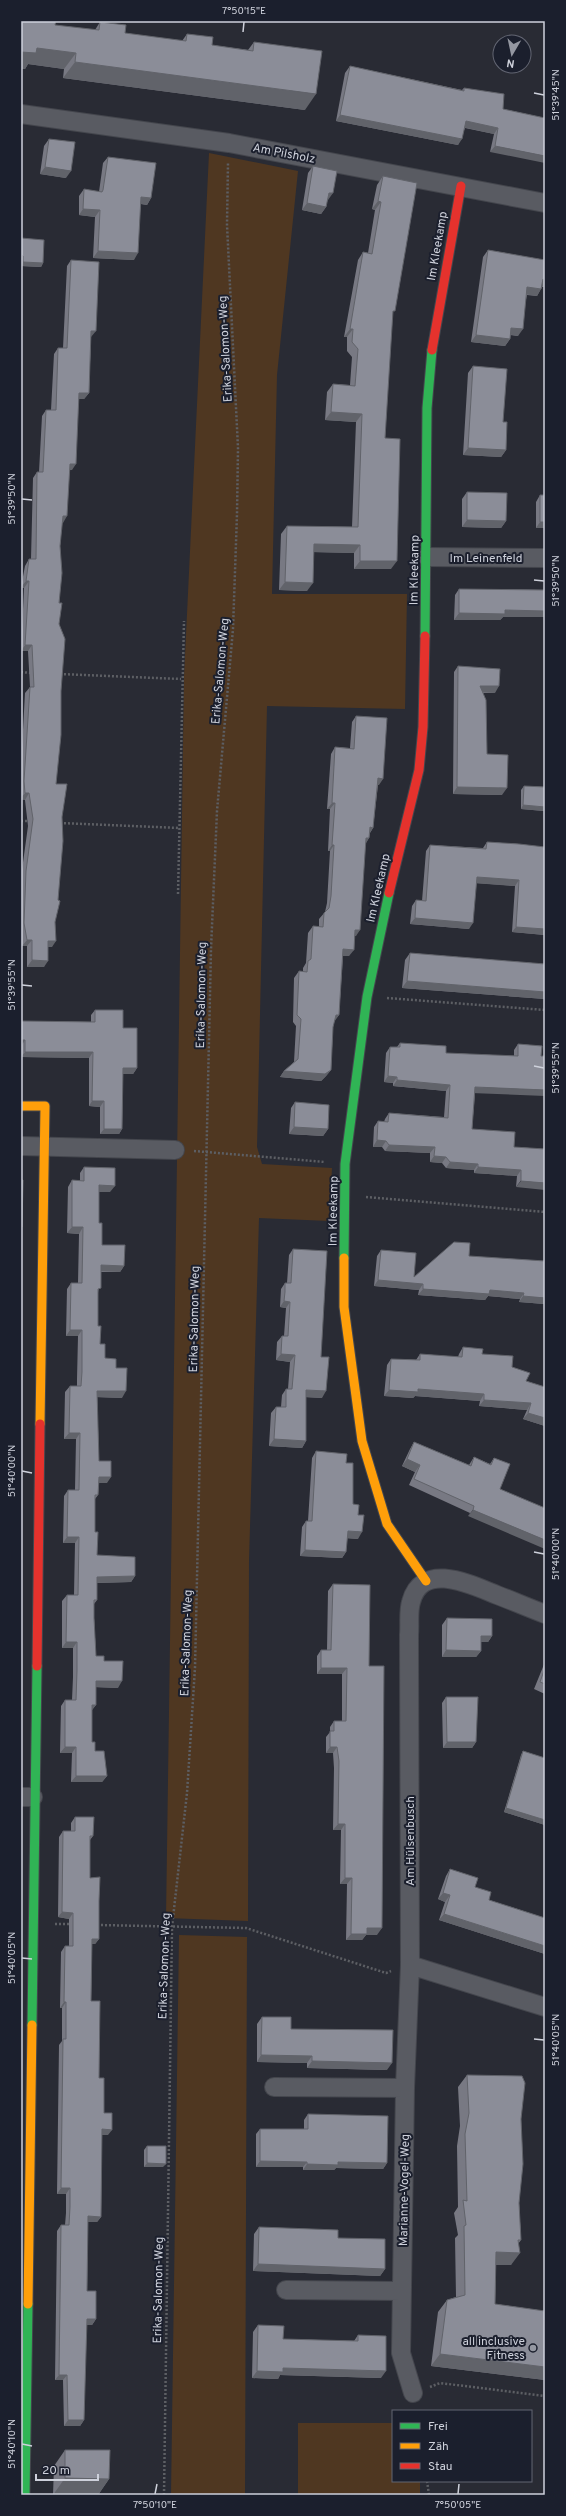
<svg xmlns="http://www.w3.org/2000/svg" width="566" height="2516" font-family="Overpass,sans-serif">
<rect width="100%" height="100%" fill="#292b34"/>
<path fill="#4f3721" d="M209,153L298,171L277,375L272,594H407L405,709L267,706L257,1147L262,1164L332,1168L329,1221L259,1218L249,1561L248,1921L166,1918L184,677Z
M179,1935L247,1937L245,2495H171Z
M298,2423H393V2481H420V2495H298Z"/>
<g fill="none" stroke-linecap="round" stroke-linejoin="round">
<g stroke="#44464d" stroke-width="20">
<path id="street" d="M21,114L229,143L545,203
M427,557L545,558
M21,1146L175,1150
M545,1614C529,1608 513,1601 497,1595C472,1585 422,1560 411,1602C408,1612 410,1625 409,1635L410,1965L545,2007
M21,1797H33
M410,1965L405,2088L401,2353L413,2393
M274,2087L405,2088
M286,2290L402,2291"/>
</g>
<g stroke="#44464d" stroke-width="11">
<path id="fast" d="M425,636L427,408L432,350
M344,1258L345,1164L367,997L389,893
M32,2025L37,1666
M25,2495L28,2304"/>
</g>
<g stroke="#44464d" stroke-width="11">
<path id="slow" d="M21,1106H45L40,1424
M344,1258V1307L362,1441L387,1524L426,1581
M28,2304L32,2025"/>
</g>
<g stroke="#44464d" stroke-width="11">
<path id="jam" d="M432,350L461,186
M389,893L419,770L423,727L425,636
M37,1666L40,1424"/>
</g>
<path stroke="#5d5f64" stroke-width="2.5" stroke-dasharray="2 2" stroke-linecap="butt" d="M21,672L31,673
M60,674L181,679
M21,821H31
M60,823L179,828
M178,894L184,621
M387,998L545,1010
M194,1151L325,1162
M366,1197L545,1212
M55,1924H72
M97,1925L246,1928L386,1973L391,1971
M430,2387L440,2383L545,2396
M427,2481L429,2495
M164,2495L172,1927L187,1793L195,1668L211,949L217,811L233,629L237,514L238,448L227,225L228,162"/>
<use href="#street" stroke="#595b62" stroke-width="18"/>
<use href="#fast" stroke="#30b455" stroke-width="9"/>
<use href="#slow" stroke="#ff9f0a" stroke-width="9"/>
<use href="#jam" stroke="#e5322d" stroke-width="9"/>
</g>
<path fill="#787983" d="M21,21L95,30L100,22L125,33L182,41L187,34L212,45L248,50L254,42L305,110L63,78L64,69L28,64L25,69H21Z
M350,66L462,90L464,88L503,109L545,118L490,152L494,134L465,128L458,145L336,121L345,73Z
M49,139L66,178L40,174L44,146Z
M108,157L151,198L147,205L141,204L134,260L93,258L95,217L79,215V196L84,189L99,192L103,163Z
M313,166L328,200H327L326,207L321,214L302,210L308,173Z
M383,176L392,315L385,438L391,569H354V553L314,552L307,591L279,590L281,534L287,526L352,527L356,422L325,420L327,392L333,384L350,385L352,357L347,351V337H344L358,260L363,252L368,253L375,210L372,209L377,185Z
M21,238L43,263L41,267L21,266Z
M488,250L545,260V287H542L537,296L527,295L518,336L510,335V339L505,346L471,342L483,257Z
M71,260L91,337L89,393L84,399H79L72,470H70L62,523L60,546L59,624L61,691L56,784L62,817L55,922L52,947H48L44,967H27V946H22L21,936V877L28,826L25,800L21,799V766L25,693L30,687L28,651H21L24,588L21,587L25,566L29,559H31L33,478L37,472H39L42,416L46,410H51L54,354L58,348H63L67,266Z
M473,366L503,422L506,450L501,457L463,455L468,373Z
M467,492L506,521L501,528L462,527V499Z
M540,495H545V528H536V502Z
M459,589L545,590V617H503L500,620H454L455,595Z
M458,666L495,693H483L487,754L502,795L453,794L454,672Z
M356,716L379,785H378L373,828L370,833L369,838L365,844L356,936H354L349,956H343L339,1015L334,1021L333,1027L331,1070L326,1076L321,1081L280,1077L284,1071L294,1062L296,1026L293,1022L294,978L299,971H303V968L306,963L308,933L313,926L319,927V919L325,912L327,903L330,851H328L330,809H327L331,754L335,747L350,748L352,722Z
M524,786L545,787V809L544,811L521,809V790Z
M487,842L519,844L545,935L512,932L515,886L476,883L469,929L410,924L412,906L416,900L422,901L426,851L430,845L483,848Z
M410,953L545,964V999L402,988L405,960Z
M95,1010L123,1028L137,1068L133,1074H123L122,1129L119,1134H100V1107L89,1106V1058L21,1057V1021L91,1022V1015Z
M400,1043L446,1053L514,1056V1050L518,1044L542,1046L475,1093L472,1129L514,1147L545,1149L516,1187L517,1176L474,1173V1170L446,1168L442,1163L430,1162V1153L385,1151L382,1147H373L374,1127L378,1121L384,1122L385,1119L389,1113L444,1117L446,1091L393,1086V1083L384,1082L386,1053L390,1047H397Z
M295,1102L328,1129L323,1136L289,1134L291,1108Z
M84,1167L110,1192H99V1223L102,1245L124,1266L120,1272H101L98,1293V1326L100,1344L105,1358L116,1368L122,1398L97,1397L99,1461L107,1483H99L98,1495L95,1499V1532L97,1555L135,1576L131,1582L97,1583V1600L94,1604V1618L96,1656L104,1661L118,1688L96,1687V1705L92,1710V1742L95,1751L107,1776L102,1782H71L72,1753H60L61,1706L65,1700H72L73,1677V1648H62V1601L67,1595H74L75,1543H63L64,1496L68,1490H75L76,1439H64L65,1392L70,1386H77V1379L78,1336H66L67,1289L71,1283H78L79,1234L67,1233L68,1187L72,1180L80,1181V1173Z
M293,1249L321,1357L322,1398L306,1397V1441L302,1448L269,1446L271,1413L276,1407H281L282,1395L286,1389H288L290,1362L276,1360L277,1342L282,1336H284L286,1308L280,1307L281,1289L285,1283H287L289,1255Z
M381,1250L414,1277L469,1256L545,1304L519,1302L520,1299L488,1296L485,1300L418,1295L419,1290L374,1286L377,1256Z
M463,1347L482,1354L512,1367L526,1381L545,1387V1426L523,1419L527,1410L479,1406L480,1401L415,1396L413,1398L384,1396L387,1365L391,1359L416,1360L420,1354L458,1357L459,1354Z
M414,1442L469,1465L474,1457L490,1464L494,1458L510,1464L468,1516L470,1513L409,1485L415,1472L402,1466L410,1449Z
M316,1451L346,1463L358,1539L347,1538L346,1552L342,1558L300,1556L302,1527L306,1521H308L312,1458Z
M333,1584L369,1666L377,1935H366L362,1940H346L347,1884H340L341,1830H333L334,1768L333,1753H326V1737L330,1732V1727L334,1721H342V1674H317V1656L321,1650H327L328,1591Z
M447,1618L492,1636L488,1642H481V1651L476,1657H442V1625Z
M545,1662V1694L534,1689Z
M446,1697L476,1742L472,1748H443L442,1703Z
M523,1751L545,1758V1825L504,1812L521,1755Z
M75,1817L93,1836L90,1840V1878L99,1939L95,1944H92L91,2001L99,2078L104,2113L108,2135H102L101,2217L97,2222H88L87,2291L96,2319L92,2325H86L84,2420L80,2426H64L63,2380H55L57,2231L61,2225H65L66,2213V2194H57L59,2045L62,2041V2008H60L61,1952L65,1946H69V1919L58,1917L59,1837L63,1831H71V1823Z
M450,1869L475,1887L489,1900L545,1918V1954L439,1920L445,1902L438,1899L446,1876Z
M262,2017L291,2029L387,2070L307,2068V2063L257,2062V2024Z
M467,2075L521,2119L519,2203L521,2240L518,2244L511,2265H496L495,2304L545,2311V2380L431,2366L438,2312L447,2300L456,2297L455,2238L458,2235L454,2213L458,2207L457,2146L460,2126L458,2087Z
M308,2114L387,2163L383,2169L336,2168L334,2170H303V2167H256V2134L260,2129H304V2120Z
M147,2146L163,2167H144V2150Z
M259,2227L338,2238L385,2269L380,2276L253,2271L254,2234Z
M258,2325L283,2339L354,2341L358,2335L381,2378L280,2375L278,2379L252,2378L253,2332Z
M65,2450L109,2479L98,2495H53L54,2466Z"/>
<path fill="#61636a" d="M37,48L76,53L64,69L28,64L25,69H21V52Z
M75,62L316,94L305,110L63,78Z
M340,115L462,139L458,145L336,121Z
M466,121L498,128L494,134L462,127Z
M495,146L545,156V163L490,152Z
M45,167L71,171L66,178L40,174Z
M329,193H333L328,200H324Z
M141,197L151,198L147,205L136,203Z
M378,201L381,202L375,210L372,209Z
M307,203L326,207L321,214L302,210Z
M83,209L100,210L95,217L79,215Z
M98,251L138,253L134,260L93,258Z
M23,262L43,263L41,267L21,266Z
M543,279L545,280V287L538,286Z
M527,287L541,289L537,296L523,294Z
M511,328L523,329L518,336L507,334Z
M350,329H353L347,337H344Z
M91,331H96L91,337H87Z
M476,335L510,339L505,346L471,342Z
M79,393H89L84,399H75Z
M331,412L362,414L356,422L325,420Z
M468,448L506,450L501,457L463,455Z
M70,464H76L72,470H66Z
M63,516H67L63,523H59Z
M467,520L506,521L501,528L462,527Z
M540,522H545V528H536Z
M314,544L360,545L354,553L308,552Z
M360,561H397L391,569H354Z
M26,581H29L24,588L21,587Z
M285,582L313,583L307,591L279,590Z
M505,610L545,611V617H503L500,620H454L459,613Z
M25,645H32L28,651H21Z
M480,686H499L495,693L475,692Z
M378,778L383,779L379,785H374Z
M457,787L507,788L502,795L453,794Z
M25,793H29L25,800L21,799V798Z
M332,803H335L330,809H327Z
M523,805L545,807V809L544,811L521,809Z
M370,827L373,828L369,834Z
M366,838H369L365,845Z
M332,845H334L330,851H328Z
M477,877L519,880L515,886L473,883Z
M415,918L473,923L469,929L410,924Z
M516,927L545,929V935L512,932Z
M355,930H360L356,936H350Z
M27,940H32L27,946H22Z
M48,941H56L52,947H44Z
M343,949L354,950L349,956H339Z
M32,960L48,961L44,967H27Z
M407,981L545,992V999L402,988Z
M336,1015H339L334,1022Z
M21,1040H25L22,1045H21Z
M25,1052H93L89,1058L21,1057Z
M123,1068H137L133,1074H119Z
M331,1070L326,1076L321,1081L280,1077L284,1071Z
M388,1076L397,1077L393,1083L384,1082Z
M397,1080L450,1085L446,1091L393,1086Z
M475,1087L545,1090V1096L471,1093Z
M92,1101H104L100,1107L89,1106Z
M294,1127L328,1129L323,1136L289,1134Z
M104,1129H122L119,1134H100Z
M377,1140L386,1141L382,1147H373Z
M389,1145L435,1147L430,1153L385,1151Z
M434,1156L446,1157L442,1163L430,1162Z
M450,1162L478,1164L474,1170L446,1168Z
M478,1167L521,1170L517,1176L474,1173Z
M521,1181L545,1183V1190L516,1187Z
M99,1185L115,1186L110,1192H95Z
M72,1227H83L79,1234L67,1233Z
M101,1265L124,1266L120,1272L97,1271Z
M378,1280L423,1284L419,1290L374,1286Z
M423,1289L490,1290L524,1293L520,1299L488,1296L485,1300L418,1295Z
M523,1296L545,1298V1304L519,1302Z
M284,1301L290,1302L286,1308L280,1307Z
M70,1330H82L78,1336H66Z
M281,1354L295,1355L290,1362L276,1360Z
M418,1389L484,1394L480,1401L415,1396L413,1398L384,1396L389,1390Z
M306,1390L326,1391L322,1398L302,1397Z
M97,1391H126L122,1398L93,1397Z
M484,1400L531,1403L527,1410L479,1406Z
M528,1413L545,1418V1426L523,1419Z
M69,1433H80L76,1439H64Z
M274,1439L306,1441L302,1448L269,1446Z
M407,1459L420,1465L415,1472L402,1466Z
M99,1477H111L107,1483H94Z
M473,1510L545,1540V1549L468,1516Z
M348,1531L362,1532L358,1539L343,1538Z
M67,1537H79L75,1543H63Z
M305,1550L346,1552L342,1558L300,1556Z
M135,1576L131,1582L93,1583L97,1577Z
M481,1636H492L488,1642H476Z
M66,1642H77L73,1648H62Z
M446,1650L481,1651L476,1657H442Z
M321,1668H347L342,1674H317Z
M96,1681H122L118,1688L91,1687Z
M92,1705H96L91,1711Z
M447,1742H476L472,1748H443Z
M65,1747H76L72,1753H60Z
M330,1747H337L333,1753H326Z
M76,1776H107L102,1782H71Z
M506,1808L545,1820V1825L504,1812Z
M338,1824H345L341,1830H333Z
M345,1878H352L347,1884H340Z
M443,1893L450,1895L445,1902L438,1899Z
M62,1912L73,1913L69,1919L58,1917Z
M444,1914L545,1946V1954L439,1920Z
M367,1928H382L377,1935H366L362,1940H346L351,1934Z
M92,1939H99L95,1944H88Z
M64,2002H66L62,2008H60Z
M261,2055L312,2056L307,2063L257,2062Z
M312,2061L392,2063L387,2070L307,2068Z
M102,2129L112,2130L108,2135H98Z
M260,2161L307,2162L303,2167H256Z
M338,2162L387,2163L383,2169L336,2168L334,2170H303L307,2164Z
M147,2163L166,2164L163,2167H144Z
M61,2188H70L66,2194H57Z
M88,2216L101,2217L97,2222H84Z
M496,2252L520,2253L511,2265H487Z
M258,2264L385,2269L380,2276L253,2271Z
M87,2319H96L92,2325H82Z
M440,2354L545,2367V2380L431,2366Z
M283,2368L386,2371L381,2378L280,2375L278,2379L252,2378L257,2371Z
M59,2375H67L63,2380H55Z
M68,2420H84L80,2426H64Z
M65,2478L109,2479L98,2495H53Z"/>
<path fill="#8b8d98" stroke="#61636a" d="M21,21H56L55,25L99,30L100,22L126,25L125,33L186,41L187,34L213,37L212,45L253,51L254,42L322,51L316,94L75,62L76,53L37,48L36,53L21,52Z
M350,66L464,91V88L504,94L503,109L545,118V156L495,146L498,128L466,121L462,139L340,115Z
M49,139L75,142L71,171L45,167Z
M108,157L156,163L151,198L141,197L138,253L98,251L100,210L83,209L84,189L102,192L103,190Z
M313,166L337,171L333,193H329L326,207L307,203Z
M383,176L417,183L395,311H393L385,438L400,439L397,561H360V545L314,544L313,583L285,582L287,526L358,527L362,414L331,412L333,384L355,386L358,349L352,342L353,329H350L363,252L372,254L381,202L378,201Z
M21,238L44,240L43,263L23,262V256L21,255Z
M488,250L545,260V280L543,279L541,289L527,287L523,329L511,328L510,339L476,335Z
M71,260L99,262L96,331H91L89,393H79L76,464H70L67,516H63L60,546L62,573L59,603H62L59,624L65,639L61,691V735L56,784H67L62,817L63,841L58,900L60,901L55,922L56,941H48V961L32,960V940H27L24,923L26,871L33,819L29,793H25L24,781L30,687H34L32,645H25L29,581H26L29,559H36L37,472H43L46,410H56L58,348H67Z
M473,366L507,369L503,422H507L506,450L468,448Z
M467,492L507,493L506,521L467,520Z
M540,495H545V522H540Z
M459,589L545,590V611L505,610V614L459,613Z
M458,666L500,669L499,686H480L486,700L487,754L508,755L507,788L457,787Z
M356,716L387,718L383,779L378,778L373,828L370,827L369,838H366L360,930H355L354,950L343,949L339,1015H336L333,1027L331,1070L325,1074L284,1071L298,1059L301,1019L297,1015L299,971L307,972L308,961L311,959L313,926L323,927L324,913L329,908L331,896L334,845H332L335,803H332L335,747L354,749Z
M524,786L545,787V807L523,805Z
M487,842L519,844L545,847V929L516,927L519,880L477,877L473,923L415,918L416,900L426,901L430,845L486,849Z
M410,953L545,964V992L407,981Z
M95,1010H123V1028H137V1068H123L122,1129H104V1101H92L93,1052H25V1040H21V1021L95,1022Z
M400,1043L446,1046V1053L518,1056V1044L542,1046L541,1056H545V1090L475,1087L472,1129L515,1132L514,1147L545,1149V1183L521,1181V1170L478,1167V1164L450,1162L446,1157L434,1156L435,1147L389,1145L386,1141L377,1140L378,1121L388,1122L389,1113L448,1118L450,1085L397,1080V1077L388,1076L390,1047H400Z
M295,1102L329,1105L328,1129L294,1127Z
M84,1167L115,1168V1186L99,1185V1223H102V1245H125L124,1266L101,1265V1288L98,1289V1326H101L100,1344H105V1358L116,1359V1368H127L126,1391H97L99,1461H111V1477H99L98,1495H95V1532H98L97,1555L135,1557V1576L97,1577V1600H94V1618L96,1656H104V1661H123L122,1681H96V1705H92V1742H95V1751H104L107,1776H76V1747H65V1700H76L77,1671V1642H66L67,1595H78L79,1537H67L68,1490H79L80,1433H69L70,1386H81L82,1372V1330H70L71,1283H82L83,1227H72V1180L84,1181Z
M21,1180H23L22,1227H21Z
M454,1242L470,1243L469,1256L545,1261V1298L523,1296L524,1293L490,1290L489,1294L423,1289V1284L378,1280L381,1250L416,1253L414,1277Z
M293,1249L327,1251L321,1357H329L326,1391L306,1390V1441L274,1439L276,1407H286V1389H292L295,1355L281,1354L282,1336H288L290,1302L284,1301L285,1292V1283H291Z
M463,1347L483,1349L482,1354L513,1356L512,1367L530,1373L526,1381L545,1387V1418L528,1413L531,1403L484,1400V1394L418,1389V1392L389,1390L391,1359L420,1360V1354L462,1357Z
M414,1442L471,1466L474,1457L491,1465L494,1458L510,1464L500,1489L545,1508V1540L473,1510L474,1506L414,1479L420,1465L407,1459Z
M316,1451L347,1454L346,1463H353V1504L359,1505L358,1515H364L362,1532L348,1531L346,1552L305,1550L306,1521H312Z
M333,1584L370,1585L369,1666H384L382,1928H367V1934H351L352,1878H345V1824H338L339,1761L337,1747H330V1731H334V1721H346L347,1668H321V1650H331Z
M447,1618L492,1619V1636H481V1651L446,1650Z
M545,1668V1684L540,1682Z
M446,1697H478L476,1742H447Z
M523,1751L545,1758V1820L506,1808Z
M75,1817H94L93,1836H90V1878L100,1877L99,1901V1939H92L91,2001H100L99,2078H104V2113H112V2130L102,2129L101,2217L88,2216L87,2291H96V2319H87L84,2420H68L67,2375H59L61,2225H69L70,2207V2188H61L63,2039H66V2002H64L65,1946H73V1913L62,1912L63,1831H75Z
M450,1869L478,1878L475,1887L491,1892L489,1900L545,1918V1946L444,1914L450,1895L443,1893Z
M262,2017H291V2029L393,2030L392,2063L312,2061V2056L261,2055Z
M467,2075L522,2076L525,2083L521,2119L523,2164L519,2203L521,2240H518L520,2253L496,2252L495,2304L545,2311V2367L440,2354L447,2300L465,2295L464,2226L466,2225L463,2200L467,2201L465,2134L469,2113Z
M308,2114L388,2116L387,2163L338,2162V2165L307,2164V2162L260,2161V2129H308Z
M147,2146H166V2164L147,2163Z
M259,2227L338,2230V2238L385,2239V2269L258,2264Z
M258,2325L284,2326L283,2339L358,2341V2335L386,2336V2371L283,2368V2372L257,2371Z
M65,2450H110L109,2479L65,2478Z"/>
<path fill="none" stroke="#ced1db" stroke-width="1.5" d="M243,32L244,22M534,93L544,95M22,499L32,500M534,580L544,581M22,985L32,986M534,1066L544,1068M22,1471L32,1473M534,1552L544,1554M22,1958L32,1959M534,2039L544,2040M22,2444L32,2446M155,2494L157,2484M458,2494L459,2484"/>
<circle fill="#9497a1" stroke="#1b1f2d" stroke-width="1.5" cx="533" cy="2348" r="4"/>
<g text-anchor="middle" stroke-width="4" stroke-linejoin="round" paint-order="stroke">
<g font-size="12" fill="#ced1db" stroke="#1b1f2d">
<text transform="translate(284 153) rotate(11)" y="4">Am Pilsholz</text>
<text transform="translate(437 246) rotate(-80)" y="4">Im Kleekamp</text>
<text transform="translate(225 349) rotate(-93)" y="4">Erika-Salomon-Weg</text>
<text x="486" y="562">Im Leinenfeld</text>
<text transform="translate(414 570) rotate(-89)" y="4">Im Kleekamp</text>
<text transform="translate(220 671) rotate(-85)" y="4">Erika-Salomon-Weg</text>
<text transform="translate(378 888) rotate(-77)" y="4">Im Kleekamp</text>
<text transform="translate(201 995) rotate(-89)" y="4">Erika-Salomon-Weg</text>
<text transform="translate(333 1211) rotate(-89)" y="4">Im Kleekamp</text>
<text transform="translate(194 1319) rotate(-89)" y="4">Erika-Salomon-Weg</text>
<text transform="translate(186 1643) rotate(-88)" y="4">Erika-Salomon-Weg</text>
<text transform="translate(410 1841) rotate(-90)" y="4">Am Hülsenbusch</text>
<text transform="translate(164 1966) rotate(-88)" y="4">Erika-Salomon-Weg</text>
<text transform="translate(404 2190) rotate(-89)" y="4">Marianne-Vogel-Weg</text>
<text transform="translate(158 2290) rotate(-89)" y="4">Erika-Salomon-Weg</text>
</g>
<g font-size="12" fill="#ced1db" stroke="#1b1f2d" text-anchor="end">
<text x="525" y="2345">all inclusive<tspan x="525" dy="14">Fitness</tspan></text>
</g>
</g>
<rect width="566" height="2516" fill="none" stroke="#1b1f2d" stroke-width="44"/>
<rect x="392" y="2410" width="140" height="72" fill="#1b1f2d" stroke="#636673"/>
<rect x="400" y="2423" width="20" height="6" fill="#30b455" stroke="#636673"/>
<text x="428" y="2430" font-size="12" fill="#ced1db">Frei</text>
<rect x="400" y="2443" width="20" height="6" fill="#ff9f0a" stroke="#636673"/>
<text x="428" y="2450" font-size="12" fill="#ced1db">Zäh</text>
<rect x="400" y="2463" width="20" height="6" fill="#e5322d" stroke="#636673"/>
<text x="428" y="2470" font-size="12" fill="#ced1db">Stau</text>
<g transform="translate(512 54) rotate(189)"><circle r="19" fill="#1b1f2d" stroke="#636673"/>
<path d="M0-3L7 15L0 10L-7 15Z" fill="#9497a1"/>
<text y="-6" font-size="11" font-weight="bold" text-anchor="middle" fill="#ced1db">N</text>
</g>
<path d="M36 2474v6h62v-6" fill="none" stroke="#ced1db" stroke-width="2"/>
<text x="42" y="2474" font-size="12" fill="#ced1db" stroke="#1b1f2d" stroke-width="3" paint-order="stroke">20 m</text>
<rect x="22" y="22" width="522" height="2472" fill="none" stroke="#ced1db" stroke-width="1.5"/>
<g font-size="10" text-anchor="middle" fill="#ced1db">
<text x="244" y="14">7°50'15"E</text>
<text transform="translate(555 95) rotate(-90)" y="4">51°39'45"N</text>
<text transform="translate(11 499) rotate(-90)" y="4">51°39'50"N</text>
<text transform="translate(555 581) rotate(-90)" y="4">51°39'50"N</text>
<text transform="translate(11 985) rotate(-90)" y="4">51°39'55"N</text>
<text transform="translate(555 1068) rotate(-90)" y="4">51°39'55"N</text>
<text transform="translate(11 1471) rotate(-90)" y="4">51°40'00"N</text>
<text transform="translate(555 1554) rotate(-90)" y="4">51°40'00"N</text>
<text transform="translate(11 1958) rotate(-90)" y="4">51°40'05"N</text>
<text transform="translate(555 2040) rotate(-90)" y="4">51°40'05"N</text>
<text transform="translate(11 2444) rotate(-90)" y="4">51°40'10"N</text>
<text x="155" y="2508">7°50'10"E</text>
<text x="458" y="2508">7°50'05"E</text>
</g>
</svg>
